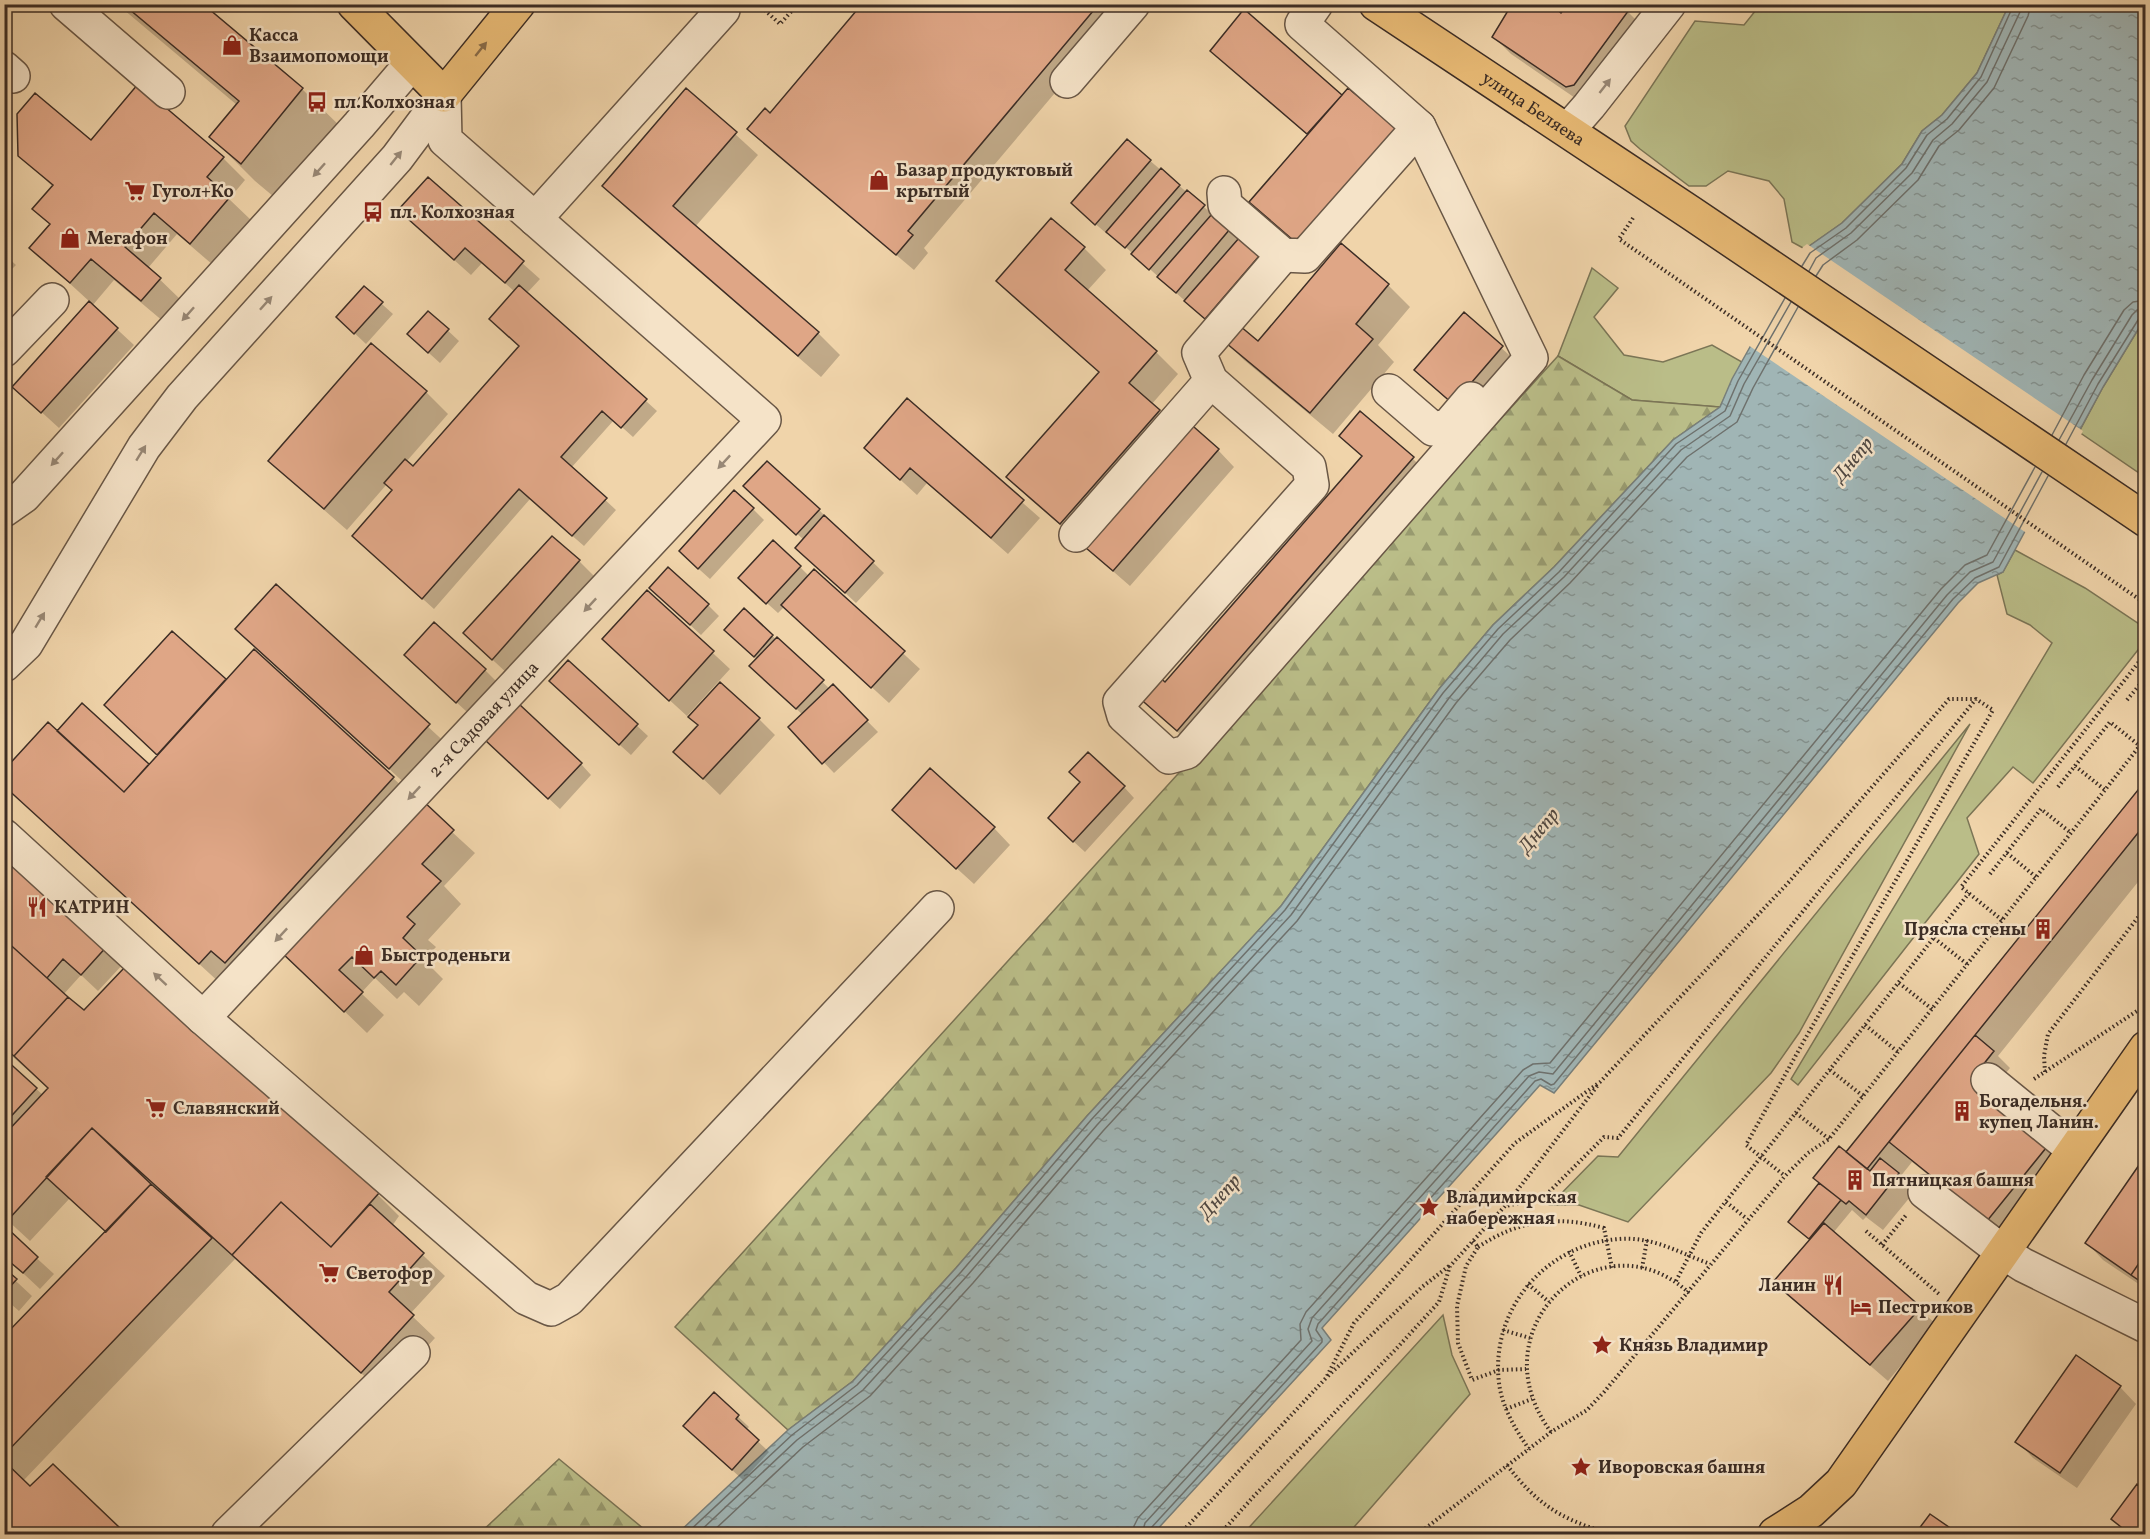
<svg xmlns="http://www.w3.org/2000/svg" width="2150" height="1539" font-family="Vollkorn,serif">
<defs>
<pattern id="forest-firs" width="22" height="20" patternUnits="userSpaceOnUse" patternTransform="scale(1.5)"><rect width="22" height="20" fill="#babd88"/><path d="M5 1l3.5 6h-7zM16 11l3.5 6h-7z" fill="#989a6f"/></pattern>
<pattern id="water-ripples" width="26" height="14" patternUnits="userSpaceOnUse" patternTransform="scale(1.5)"><rect width="26" height="14" fill="#a0b5b5"/><path d="M2 4q2-2 4 0t4 0M15 11q2-2 4 0t4 0" fill="none" stroke="#849493"/></pattern>
</defs>
<rect width="100%" height="100%" fill="#f0d4aa"/>
<filter id="stains"><feTurbulence type="fractalNoise" baseFrequency=".00333" numOctaves="4"/><feColorMatrix values="0 0 0 0 .2 0 0 0 0 .09 0 0 0 0 .02 0 0 0 .5 -.17"/></filter>
<radialGradient id="worn" r=".72"><stop offset=".6" stop-color="#630" stop-opacity="0"/><stop offset="1" stop-color="#630" stop-opacity=".3"/></radialGradient>
<path fill="#babd88" stroke="#7b7556" stroke-width="1.5" d="M1760,5H2009L1977,73L1942,115L1922,131L1902,164L1842,223L1805,249L1792,242L1784,199L1769,181L1728,171L1706,186H1689L1640,149L1631,141L1625,126L1695,21L1744,25Z
M1592,268L1618,288L1594,317L1624,355L1663,362L1712,345L1742,362L1720,407L1632,400L1558,356Z
M2145,318V477L2079,432L2103,387Z
M2015,550L2085,588L2145,628V641L2033,783L2013,767L1967,818L1979,854L1798,1085L1791,1079L2052,643L2030,625L2007,614L1997,575L2003,572Z
M1970,724L1799,1033L1771,1073L1628,1222L1579,1205H1550L1598,1156L1618,1157Z
M1443,1315L1452,1355L1470,1394L1348,1534H1243Z"/>
<path fill="url(#forest-firs)" stroke="#7b7556" stroke-width="1.5" d="M1558,356L1632,400L1720,407L1673,440L1554,567L1493,625L1439,689L1281,906L1087,1116L956,1268L853,1381L788,1430L675,1327Z
M559,1459L650,1534H479Z"/>
<path fill="url(#water-ripples)" stroke="#787f7b" stroke-width="1.5" d="M2009,5H2145V318L2103,387L2003,572L1978,583L1958,603L1554,1093L1540,1085L1322,1328L1331,1340L1153,1534H677L788,1430L853,1381L956,1268L1087,1116L1281,906L1439,689L1493,625L1554,567L1673,440L1720,407L1732,379L1805,249L1842,223L1902,164L1922,131L1942,115L1977,73Z"/>
<path fill="#f0d4aa" d="M1807,244L2083,431L2028,534L1748,345L1803,247Z"/>
<path fill="#0003" d="M117,4H200L302,89L347,133L286,207L255,181L211,137L237,105Z
M811,4H820L816,9Z
M864,4H1130L924,248L928,253L914,270L766,145L749,128L771,115Z
M1591,11L1628,12L1644,28L1581,102L1511,54L1494,37L1562,16Z
M1212,50L1342,97L1308,136Z
M139,86L223,158L245,180L229,199L251,220L213,265L177,234L148,268L182,301L164,322L114,280L92,306L134,345L59,428L14,387L90,302L31,248L51,225L34,209L53,187L20,155L91,142Z
M687,90L758,155L695,227L818,333L840,355L821,377L626,208L604,186Z
M1127,141L1204,207L1270,267L1216,329L1109,232L1107,234L1084,214Z
M428,179L540,279L527,293L657,411L633,437L614,420L571,468L616,510L584,546L530,499L434,609L365,547L394,490L387,484L347,530L292,482L270,460L371,345L426,392L448,414L406,462L413,468L521,347L515,292L482,263L471,275L417,227Z
M1341,245L1388,285L1410,307L1378,345L1394,362L1333,434L1244,360L1222,338L1258,343Z
M1084,248L1106,270L1087,291L1156,352L1178,374L1151,405L1178,431L1218,450L1234,467L1130,586L1030,499L1008,477L1100,373L1020,303L998,281Z
M4,254L16,265L4,277Z
M364,288L393,314L366,344L349,328Z
M429,313L459,341L440,363L420,345Z
M1464,314L1519,364L1471,419Z
M907,401L1040,518L1008,554L927,483L917,495L866,448Z
M1341,436L1413,459L1435,480L1199,752L1139,696L1166,684L1363,457Z
M756,497L819,510L884,573L856,603L808,558L804,540Z
M753,509L764,520L710,579L691,562Z
M579,561L595,577L509,675L482,650Z
M800,567L809,576L814,571L920,669L889,703L784,607L778,613L751,589Z
M276,586L451,748L412,790L237,629Z
M647,592L730,669L687,716L620,655Z
M662,599L708,605L719,616L701,635Z
M744,610L830,689L833,686L878,732L834,773L790,727L803,715L762,677L758,660L737,640Z
M172,633L226,682L254,651L475,853L444,886L461,904L428,940L436,947L424,960L443,979L419,1006L404,992L397,999L375,978L361,993L384,1015L367,1033L280,949L222,985L21,800L57,733L82,705L149,766L159,756L122,722Z
M568,662L648,736L631,755L561,692Z
M417,666L485,670L496,681L467,712Z
M759,719L775,735L720,795L692,768L699,726Z
M498,751L581,764L591,775L560,809Z
M2146,782V872L1998,1056L2010,1068L1988,1095L2065,1161L2005,1236L1912,1162L1900,1177L1915,1191L1883,1230L1866,1217L1863,1220L1852,1210L1833,1233L1936,1324L1888,1381L1792,1298L1811,1240L1790,1222Z
M1124,787L1134,798L1085,852L1060,829Z
M910,826L994,828L1010,845L974,884Z
M4,877L125,962L98,991L81,975L63,995L85,1012L377,1194L399,1216L392,1226L445,1276L410,1314L435,1338L384,1394L235,1259L23,1481L29,1488L53,1466L124,1534H4V1338L108,1233L70,1198L30,1241L4,1217V1060L43,1095L49,1089L4,1049Z
M2146,1158V1289L2103,1260L2087,1243Z
M7,1231L54,1274L40,1289L10,1261Z
M4,1270L32,1296L19,1311L4,1298Z
M4,1313L12,1320L4,1329Z
M2120,1387L2136,1404L2077,1488L2033,1458L2017,1441Z
M714,1394L749,1427L746,1430L769,1452L743,1480L696,1437Z
M2146,1493V1534H2117L2122,1528L2113,1519Z
M1931,1516L1957,1534H1917Z"/>
<g fill="none" stroke-linecap="round" stroke-linejoin="round">
<path stroke="#6e716d" stroke-width="1.5" d="M1802,266L1810,253L1846,228L1906,168L1927,135L1947,119L1981,77L2014,4
M1809,271L1816,258L1851,233L1912,173L1933,140L1952,124L1987,82L2020,12L2022,4
M1816,276L1823,265L1857,240L1918,180L1939,146L1959,130L1994,88L2028,16L2031,4
M2052,435L2084,375L2124,310L2133,302L2146,300
M2059,440L2092,380L2132,315L2137,310L2146,309
M2066,444L2098,384L2138,320L2146,316
M686,1534L792,1435L857,1385L961,1272L1091,1120L1285,910L1443,693L1498,629L1559,572L1676,444L1725,411L1738,381L1785,298
M697,1534L797,1440L863,1390L966,1277L1097,1125L1291,915L1449,698L1503,634L1564,577L1681,450L1730,416L1744,384L1791,302
M710,1534L803,1447L870,1396L973,1283L1103,1131L1297,921L1456,703L1510,640L1570,583L1687,457L1737,422L1753,388L1798,307
M1133,1534L1134,1526L1138,1518L1301,1340L1300,1324L1306,1312L1523,1070L1533,1064L1550,1063L1941,589L1965,565L1987,555L2035,467
M1142,1534L1145,1523L1312,1341L1308,1329L1312,1318L1529,1076L1539,1072L1553,1074L1947,595L1970,572L1993,562L2042,472
M1149,1534L1151,1528L1322,1342V1339L1316,1330L1318,1324L1535,1081L1541,1079L1551,1085L1554,1084L1953,599L1975,578L1999,567L2048,476"/>
</g>
<path fill="#dfa686" stroke="#3c2d25" stroke-width="1.5" d="M123,4H203L303,88L241,164L209,137L239,101Z
M862,4H1099L908,231L913,235L896,255L747,129L765,108L770,113Z
M1512,4H1550L1561,13L1568,4H1584L1590,9L1594,4H1621L1629,10L1574,85L1566,87L1492,37Z
M1244,9L1342,95L1307,134L1210,51Z
M138,84L224,157L207,177L230,197L190,244L154,213L125,247L161,278L141,301L91,259L70,283L29,248L50,224L32,209L53,185L18,156L17,114L35,93L91,140Z
M686,88L737,132L673,206L819,332L798,356L602,186Z
M1348,88L1399,131L1300,246L1249,202Z
M1127,139L1151,160L1095,225L1071,203Z
M1161,168L1180,185L1125,248L1106,232Z
M428,177L524,261L505,283L465,248L454,260L398,210Z
M1187,190L1205,205L1149,270L1131,254Z
M1212,214L1230,229L1176,293L1157,277Z
M1051,218L1085,247L1065,270L1157,351L1129,383L1160,410L1060,524L1006,477L1099,372L996,281Z
M1239,238L1260,255L1205,319L1184,301Z
M1341,243L1389,284L1356,324L1373,339L1310,413L1220,338L1234,321L1258,341Z
M519,285L647,399L621,428L602,411L561,457L607,498L572,536L519,489L422,599L352,536L392,490L384,483L405,459L413,466L519,346L489,319Z
M364,286L383,302L354,334L336,317Z
M89,301L118,328L41,413L12,387Z
M428,311L449,329L428,353L407,334Z
M1464,312L1503,346L1453,404L1414,370Z
M371,343L427,391L324,509L268,461Z
M907,398L1024,500L991,538L910,468L900,480L864,448Z
M1360,411L1414,457L1177,731L1137,696L1156,674L1165,682L1362,456L1339,436Z
M1186,420L1219,449L1113,571L1079,542Z
M767,461L820,509L796,535L743,486Z
M734,490L754,508L698,569L679,551Z
M824,515L874,561L845,593L795,548Z
M552,536L580,560L492,660L463,633Z
M773,540L801,566L766,604L738,578Z
M668,567L709,604L690,625L649,588Z
M814,569L905,651L871,688L781,605Z
M276,584L430,724L389,769L235,629Z
M647,590L714,651L669,701L602,639Z
M744,608L773,635L754,657L724,630Z
M434,622L486,669L456,703L404,655Z
M172,631L226,679L157,755L104,705Z
M777,637L824,680L796,709L749,666Z
M254,649L394,777L225,963L211,951L199,964L4,786V770L48,722L124,792Z
M568,660L638,724L619,745L549,681Z
M720,682L760,718L703,779L673,752L698,725L688,717Z
M833,684L868,720L822,764L788,727Z
M82,703L149,764L124,792L57,731Z
M519,704L582,763L548,799L485,740Z
M1088,752L1125,786L1073,842L1048,818L1080,782L1069,772Z
M930,768L995,827L956,869L892,810Z
M2146,780V823L1867,1169L1846,1152Z
M421,799L454,830L422,864L441,881L407,917L415,924L403,938L422,956L396,985L381,971L374,978L352,957L339,970L363,992L344,1012L279,950Z
M18,860L109,944L81,975L63,959L47,978L4,939V875Z
M4,939L68,997L14,1056L4,1048Z
M125,967L379,1193L331,1247L281,1202L232,1255L92,1128L8,1220L4,1217V1135L48,1088L14,1056L68,997L84,1010Z
M1975,1035L1994,1051L1971,1080L2050,1143L1987,1221L1889,1142Z
M4,1058L37,1088L4,1124Z
M92,1128L151,1184L106,1232L46,1177Z
M1839,1146L1870,1171L1880,1158L1899,1173L1866,1215L1849,1201L1846,1204L1813,1178Z
M2146,1155V1253L2131,1275L2085,1243Z
M1819,1183L1841,1200L1809,1239L1788,1222Z
M151,1184L212,1238L4,1455V1336Z
M281,1202L331,1247L370,1204L424,1253L389,1292L414,1315L361,1373L232,1255Z
M1824,1223L1921,1307L1870,1365L1773,1282Z
M7,1228L38,1257L23,1273L4,1257V1231Z
M2146,1253V1285L2131,1275Z
M4,1268L17,1279L4,1293Z
M2076,1355L2121,1386L2060,1473L2015,1442Z
M714,1392L739,1415L736,1419L759,1440L732,1470L683,1426Z
M4,1461L30,1486L53,1464L120,1528L113,1534H4Z
M2137,1484L2146,1491V1529L2141,1534H2115L2121,1527L2111,1519Z
M1930,1514L1959,1534H1915Z"/>
<g fill="none" stroke-linecap="round" stroke-linejoin="round">
<g stroke="#695746" stroke-width="36">
<g id="minor">
<path d="M66,4L168,92"/>
<path d="M4,68L13,76"/>
<path d="M1067,81L1133,4"/>
<path d="M1568,130L1589,106L1669,4"/>
<path d="M1224,193L1225,205L1283,255L1305,256L1419,127"/>
<path d="M535,219L723,10"/>
<path d="M1283,255L1199,353L1211,381L1309,467L1312,485L1120,702L1124,716L1169,757L1187,752L1531,358L1419,127L1302,24L1316,4"/>
<path d="M4,350L52,300"/>
<path d="M1389,391L1433,429L1448,426L1471,399"/>
<path d="M4,510L24,496L359,125L412,63"/>
<path d="M1076,535L1211,381"/>
<path d="M4,665L26,644L144,447L182,397L397,158L444,95"/>
<path d="M4,836L203,1018L526,1298L551,1309L569,1299L937,908"/>
<path id="s1" d="M203,1018L764,420L445,140L444,95"/>
<path d="M1988,1080L2074,1150"/>
<path d="M1925,1192L2003,1252L2023,1265L2146,1326"/>
<path d="M228,1534L413,1353"/>
</g>
</g>
<g stroke="#3c2d25" stroke-width="36">
<g id="major">
<path d="M354,4L444,95L518,4"/>
<path id="s2" d="M1376,4L1691,213L2146,520"/>
<path d="M1775,1534L1811,1511L1841,1483L2146,1048"/>
</g>
</g>
<path stroke="#3c2d25" stroke-width="4" stroke-dasharray="1.5 3" stroke-linecap="butt" d="M758,4L780,24L798,4
M1633,218L1619,239L2146,604
M2127,700L2146,677
M2075,766L2105,790
M2058,787L2110,722L2140,746
M2007,853L2036,877
M1990,874L2041,809L2071,833
M2002,920L1961,887L2146,653
M1934,938L1967,964
M1899,983L1932,1009
M1865,1025L1898,1052
M1830,1070L1863,1096
M2045,1072L2044,1056L2048,1034L2146,907
M2034,1079L2146,1005
M1796,1113L1829,1139
M1726,1202L1747,1219
M1506,1205L1598,1085
M1866,1231L1939,1294
M1473,1241L1478,1247L1466,1266L1457,1306L1458,1343L1472,1380L1499,1370L1526,1369
M1882,1245L1907,1214
M1478,1247C1519,1220 1557,1215 1604,1228L1612,1268
M1569,1251L1581,1276
M1642,1268L1647,1240
M1676,1281L1701,1233L1969,893
M1528,1284L1549,1302
M1503,1330L1530,1338
M1328,1376L1422,1287L1449,1266
M1506,1409L1532,1399
M1551,1432C1473,1327 1602,1212 1689,1293
M1529,1449C1515,1429 1502,1407 1499,1383C1490,1309 1546,1244 1619,1239C1652,1236 1680,1253 1710,1264
M1507,1465C1536,1503 1560,1519 1605,1532
M1180,1534L1326,1378L1354,1323L1515,1143L1600,1082L1788,883L1949,699H1975
M1220,1534L1254,1496L1396,1349L1439,1302L1450,1266L1505,1206L1542,1199L1604,1137L1618,1138L1976,699L1993,710L1805,1039L1746,1145L1785,1176
M1418,1534L1551,1432L1587,1410L1604,1392L1785,1176L1808,1153L1829,1139L2146,738"/>
<use href="#minor" stroke="#f5e3c8" stroke-width="33"/>
<use href="#major" stroke="#e8ba75" stroke-width="33"/>
</g>
<defs><path id="oneway-solid" d="M-6-.8H1V-3.2L6.5 0L1 3.2V.8H-6Z" transform="scale(1.5)"/></defs>
<use fill="#896c49" href="#oneway-solid" transform="translate(481 49) rotate(-51)"/>
<g fill="#988876">
<use href="#oneway-solid" transform="translate(1605 86) rotate(-52)"/>
<use href="#oneway-solid" transform="translate(396 158) rotate(-51)"/>
<use href="#oneway-solid" transform="translate(319 170) rotate(132)"/>
<use href="#oneway-solid" transform="translate(266 303) rotate(-48)"/>
<use href="#oneway-solid" transform="translate(188 314) rotate(132)"/>
<use href="#oneway-solid" transform="translate(141 453) rotate(-58)"/>
<use href="#oneway-solid" transform="translate(57 459) rotate(132)"/>
<use href="#oneway-solid" transform="translate(724 462) rotate(133)"/>
<use href="#oneway-solid" transform="translate(590 605) rotate(133)"/>
<use href="#oneway-solid" transform="translate(40 620) rotate(-59)"/>
<use href="#oneway-solid" transform="translate(414 793) rotate(133)"/>
<use href="#oneway-solid" transform="translate(281 935) rotate(133)"/>
<use href="#oneway-solid" transform="translate(160 979) rotate(-137)"/>
</g>
<defs>
<g id="shop-bare" transform="scale(1.62)"><path d="M-5-2.5h2.3a2.7 3.5 0 0 1 5.4 0H5L5.5 6h-11ZM-1.5-2.5h3a1.5 2.3 0 0 0-3 0Z" fill="#8f2418" stroke="#f5e3c8" stroke-width="2.5" paint-order="stroke"/></g>
<g id="bus-bare" transform="scale(1.62)"><path d="M-5-6H5V4H4V6H2V4H-2V6H-4V4H-5ZM-3.5-4V0h7V-4ZM-3.5 1.2v1.5H-2V1.2ZM2 1.2v1.5H3.5V1.2Z" fill="#8f2418" stroke="#f5e3c8" stroke-width="2.5" paint-order="stroke"/></g>
<g id="supermarket-bare" transform="scale(1.62)"><path d="M-6-5.5h2.5l.6 2H6L4.5 2H-2.5L-4.4-4H-6ZM-1.5 3.2a1.3 1.3 0 1 0 .1 0ZM3 3.2a1.3 1.3 0 1 0 .1 0Z" fill="#8f2418" stroke="#f5e3c8" stroke-width="2.5" paint-order="stroke"/></g>
<g id="restaurant-bare" transform="scale(1.62)"><path d="M-5-6h1v4h1v-4h1v4h1v-4h1v5L-1.5 .5V6h-2V.5L-5-1ZM5-6V6H3V1.5H1.5Q1.5-4 5-6Z" fill="#8f2418" stroke="#f5e3c8" stroke-width="2.5" paint-order="stroke"/></g>
<g id="building-bare" transform="scale(1.62)"><path d="M-4-6H4V6H1V3H-1V6H-4ZM-2.5-4.3h1.7v1.8h-1.7ZM.8-4.3h1.7v1.8H.8ZM-2.5-1h1.7V.8h-1.7ZM.8-1h1.7V.8H.8Z" fill="#8f2418" stroke="#f5e3c8" stroke-width="2.5" paint-order="stroke"/></g>
<g id="sight-bare" transform="scale(1.62)"><path d="M0-6L1.8-2.2L6-1.7L2.9 1.2L3.7 5.4L0 3.3L-3.7 5.4L-2.9 1.2L-6-1.7L-1.8-2.2Z" fill="#8f2418" stroke="#f5e3c8" stroke-width="2.5" paint-order="stroke"/></g>
<g id="hotel-bare" transform="scale(1.62)"><path d="M-6-4.5h1.5V1H6V5H4.5V3h-9V5H-6ZM-4 0a1.8 1.8 0 1 1 3.6 0ZM.5 0V-2.5h3Q6-2.5 6 0Z" fill="#8f2418" stroke="#f5e3c8" stroke-width="2.5" paint-order="stroke"/></g>
</defs>
<g fill-rule="evenodd">
<use href="#shop-bare" x="232" y="45"/>
<use href="#bus-bare" x="317" y="102"/>
<use href="#shop-bare" x="879" y="180"/>
<use href="#supermarket-bare" x="135" y="191"/>
<use href="#bus-bare" x="373" y="212"/>
<use href="#shop-bare" x="70" y="238"/>
<use href="#restaurant-bare" x="37" y="907"/>
<use href="#building-bare" x="2043" y="929"/>
<use href="#shop-bare" x="364" y="955"/>
<use href="#supermarket-bare" x="156" y="1108"/>
<use href="#building-bare" x="1962" y="1111"/>
<use href="#building-bare" x="1855" y="1180"/>
<use href="#sight-bare" x="1429" y="1207"/>
<use href="#supermarket-bare" x="329" y="1273"/>
<use href="#restaurant-bare" x="1833" y="1285"/>
<use href="#hotel-bare" x="1861" y="1307"/>
<use href="#sight-bare" x="1602" y="1345"/>
<use href="#sight-bare" x="1581" y="1467"/>
</g>
<g text-anchor="middle" stroke-width="5" stroke-linejoin="round" paint-order="stroke">
<g font-size="18" font-weight="bold" fill="#3c2d25" stroke="#f5e3c8" text-anchor="start">
<text x="249" y="41">Касса<tspan x="249" dy="21">Взаимопомощи</tspan></text>
<text x="334" y="108">пл.Колхозная</text>
<text x="896" y="176">Базар продуктовый<tspan x="896" dy="21">крытый</tspan></text>
<text x="152" y="197">Гугол+Ко</text>
<text x="390" y="218">пл. Колхозная</text>
<text x="87" y="244">Мегафон</text>
<text x="54" y="913">КАТРИН</text>
<text x="2026" y="935" text-anchor="end">Прясла стены</text>
<text x="381" y="961">Быстроденьги</text>
<text x="1979" y="1107">Богадельня.<tspan x="1979" dy="21">купец Ланин.</tspan></text>
<text x="173" y="1114">Славянский</text>
<text x="1872" y="1186">Пятницкая башня</text>
<text x="1446" y="1203">Владимирская<tspan x="1446" dy="21">набережная</tspan></text>
<text x="346" y="1279">Светофор</text>
<text x="1816" y="1291" text-anchor="end">Ланин</text>
<text x="1878" y="1313">Пестриков</text>
<text x="1619" y="1351">Князь Владимир</text>
<text x="1598" y="1473">Иворовская башня</text>
</g>
<g font-size="18" fill="#3c2d25" stroke="#f5e3c8">
<text dy="6" stroke="none"><textPath href="#s2" startOffset="189">улица Беляева</textPath></text>
<text dy="6" stroke="none"><textPath href="#s1" startOffset="410">2-я Садовая улица</textPath></text>
</g>
<g font-size="20" font-style="italic" fill="#504842" stroke="#f5e3c8">
<text transform="translate(1852 459) rotate(-50)" y="7">Днепр</text>
<text transform="translate(1538 830) rotate(-50)" y="7">Днепр</text>
<text transform="translate(1219 1196) rotate(-48)" y="7">Днепр</text>
</g>
</g>
<rect width="2150" height="1539" fill="none" stroke="#f0d4aa" stroke-width="24"/>
<rect x="6" y="6" width="2138" height="1527" fill="none" stroke="#3c2d25" stroke-width="3"/>
<rect x="12" y="12" width="2126" height="1515" fill="none" stroke="#3c2d25" stroke-width="1.5"/>
<rect width="100%" height="100%" filter="url(#stains)"/>
<rect width="100%" height="100%" fill="url(#worn)"/>
</svg>
